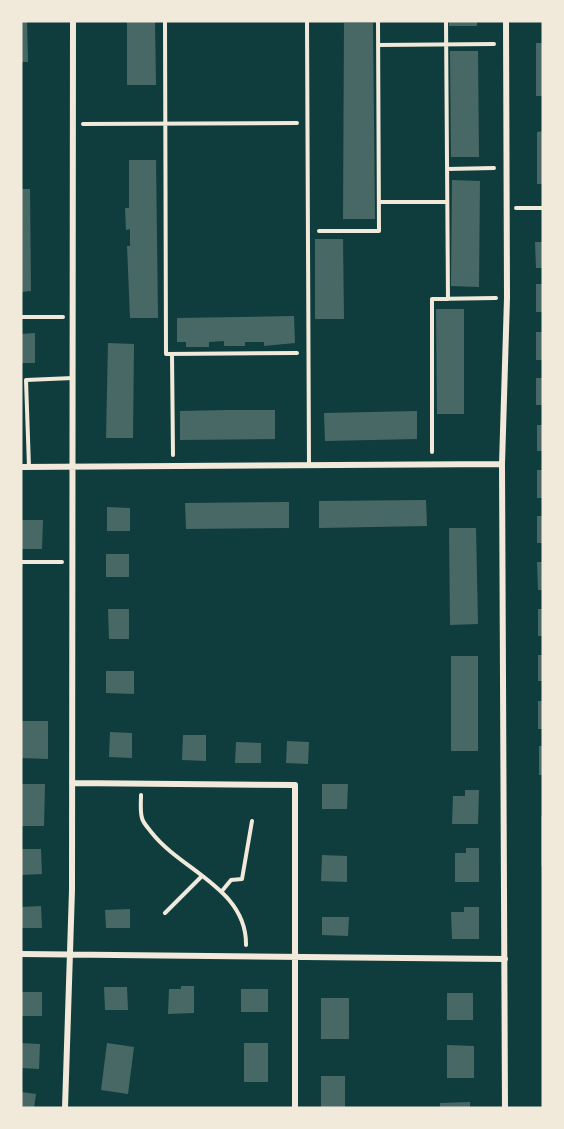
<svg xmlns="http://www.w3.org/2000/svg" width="564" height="1129" font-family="Figtree,sans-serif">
<rect width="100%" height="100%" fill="#0f3d3e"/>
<path fill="#486865" d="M21,21H27L28,62H21Z
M127,21H155L156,85H127Z
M449,21H477V26H449Z
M344,23H373L375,219H343Z
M536,43H543V96H536Z
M450,51H478L479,157H451Z
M543,131V184H537V132Z
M129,160H156L158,318H130L127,246H130V229L126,230L125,208H129Z
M452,180L480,181L479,287L451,286Z
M21,189H30L31,291L21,292Z
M315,239H343L344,319H315Z
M535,242H543V268H536Z
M536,284H543V312H536Z
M436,309H464V414H437Z
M294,316L295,343L264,346V342H245V346H224V341L209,342V347H186V342H177V318Z
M536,332H543V360H536Z
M35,333V363H21V334Z
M108,343L134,344L133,438H106Z
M536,378H543V405H536Z
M228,410H275V439L180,440V411Z
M417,411V439L325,441L324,413Z
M537,425H543V451H537Z
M537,470H543V498H537Z
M426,500L427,526L319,528V501Z
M289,502V528L186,529L185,503Z
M107,507L130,508V531H107Z
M537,516H543V543H537Z
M21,520H43L42,549H21Z
M449,528H476L478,624L450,625Z
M106,554H129V577H106Z
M537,562H543V590H538Z
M108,609H129V639H109Z
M538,609H543V636H538Z
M538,655H543V681H538Z
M451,656H478V751H451Z
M106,671H134V694L106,693Z
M538,701H543V729H538Z
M21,721H48V759L21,758Z
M110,732L132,733V758L109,757Z
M183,735H206V761L182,760Z
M287,741L309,742L308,764L286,763Z
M236,742L261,743V763H235Z
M539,746H543V775H539Z
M21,784H45L44,826H21Z
M322,784H348L347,809H322Z
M465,790H479L478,824H452L453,796H465Z
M541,816H543V866H541Z
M466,848H479V882H455V853H466Z
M21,849H41L42,874L21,875Z
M322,855L347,856V882L321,881Z
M41,906L42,928H21V907Z
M464,907H479V939H452L451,912H464Z
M130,909V928H106L105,910Z
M322,917H349L348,936L322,935Z
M181,986H194V1013L168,1014L169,989H181Z
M104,987H127L128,1010H105Z
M241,989H268V1012H241Z
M21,992H42V1016H21Z
M447,993H473V1020H447Z
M321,998H349V1039H321Z
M21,1043L40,1044L39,1069L21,1068Z
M107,1043L134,1047L128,1094L101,1090Z
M244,1043H268V1082H244Z
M447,1045L474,1046V1078H447Z
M321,1076H345V1108H321Z
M21,1092L36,1094L34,1108H21Z
M470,1102V1108H440V1103Z"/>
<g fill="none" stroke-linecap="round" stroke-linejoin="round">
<path stroke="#f1e9da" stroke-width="4" d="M165,21L166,354L297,353
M446,21L448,299
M378,45L494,44
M83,124L297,123
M447,169L494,168
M379,202H447
M516,208H543
M319,231H379L378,21
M21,317H63
M172,354L173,455
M432,452V299L496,298
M21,562H62
M141,795C141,802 140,812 142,818C143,823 149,829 152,833C182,871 247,889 246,945
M222,891L231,880L242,879L252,821
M165,913L202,876"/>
<path stroke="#f1e9da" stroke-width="4" d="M307,21L309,465
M29,467L26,380L73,378"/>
<path stroke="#f1e9da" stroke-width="6" d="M21,467L502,464
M72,783L295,785V1108
M21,954L505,959
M65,1108L72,890L73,21
M505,1108L502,464L507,298L506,21"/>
</g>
<rect width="564" height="1129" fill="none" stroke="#f1e9da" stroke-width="45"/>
</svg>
